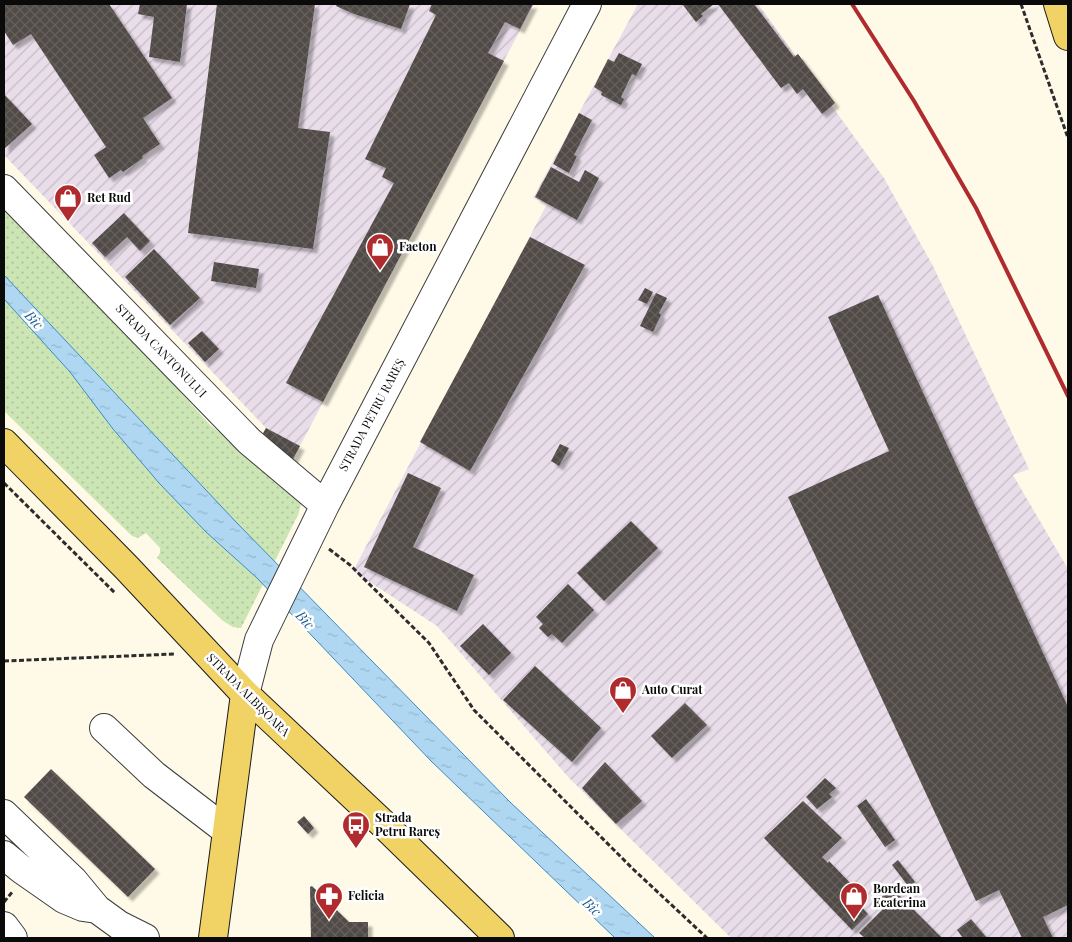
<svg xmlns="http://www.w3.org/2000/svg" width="1072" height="942" font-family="'Playfair Display',serif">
<defs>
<pattern id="industrial-furrows" width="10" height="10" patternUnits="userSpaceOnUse" patternTransform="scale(1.25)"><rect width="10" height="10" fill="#e8dde9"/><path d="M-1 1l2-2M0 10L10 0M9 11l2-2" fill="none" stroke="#c6bcc6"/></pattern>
<pattern id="grass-dots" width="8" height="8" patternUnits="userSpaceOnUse" patternTransform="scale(1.25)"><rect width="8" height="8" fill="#cce5b4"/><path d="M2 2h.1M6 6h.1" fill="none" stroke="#aec399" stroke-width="1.8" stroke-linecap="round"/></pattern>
<pattern id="water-ripples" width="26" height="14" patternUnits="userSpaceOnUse" patternTransform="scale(1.25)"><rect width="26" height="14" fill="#afd7f2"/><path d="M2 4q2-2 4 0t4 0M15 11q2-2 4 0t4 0" fill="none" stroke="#95b7ce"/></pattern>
<pattern id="building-cross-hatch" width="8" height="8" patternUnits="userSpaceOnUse" patternTransform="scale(1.25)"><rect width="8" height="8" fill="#514b47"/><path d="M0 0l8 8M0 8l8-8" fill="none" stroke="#65605d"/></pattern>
<filter id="shadow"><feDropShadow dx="4.5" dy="4.5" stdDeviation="1" flood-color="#0004"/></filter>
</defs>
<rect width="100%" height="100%" fill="#fefae7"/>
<path fill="url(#industrial-furrows)" d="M4,4H534L292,461L266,428L4,155Z
M638,4H758L884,178L933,266L1029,469L1013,475L1068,569V938H731L569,778L437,626L353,571L547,204L533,198Z"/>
<path fill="url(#grass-dots)" d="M4,203L109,312L210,425L272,473L302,501L298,515L241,628L233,627L223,621L157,558L160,553V548L146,533L138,538L132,536L4,411Z"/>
<path fill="url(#water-ripples)" stroke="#3b8ac4" d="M4,275L236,522L510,802L655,938H615L431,761L257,578L206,532L159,483L113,429L70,372L4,299Z"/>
<path fill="url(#building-cross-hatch)" filter="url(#shadow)" d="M4,4H109L172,98L143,118L160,144L142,156L143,158L123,172L121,170L109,178L94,155L106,147L31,34L13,45L4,31Z
M140,4H187L180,62L149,57L154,17L138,14Z
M217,4H315L298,128L330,132L313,249L188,233Z
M337,4H410L401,29L354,14L336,6Z
M432,4H533L520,29L505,22L488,53L504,61L323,402L286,383L394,183L382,177L386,168L365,159L436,15L429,11Z
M684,4H714L701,14L703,16L696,22L683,5Z
M718,4H754L794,57L798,54L835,103L822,114L803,89L797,94L789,83L781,88Z
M619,53L642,64L636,76L632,74L621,97L624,99L621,105L601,95L602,92L594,87L608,59L614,62Z
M4,94L32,124L4,149Z
M579,113L592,120L574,155L577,156L569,173L553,164Z
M551,167L579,182L585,170L599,178L577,220L535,197Z
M124,213L150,241L140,251L127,237L105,257L92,243Z
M530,237L585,265L470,471L420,442Z
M154,249L200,298L170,325L125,277Z
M214,262L259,269L256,288L211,281Z
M645,288L653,292L647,304L638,300Z
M656,293L667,298L659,313L661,315L653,332L640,326Z
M878,295L1068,707V905L1043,917L1053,938H1022L999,890L976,901L788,497L889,451L828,317Z
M202,331L219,349L205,362L188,343Z
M266,428L300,446L292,461L258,442Z
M560,444L569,448L559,466L551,461Z
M408,473L441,488L413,547L474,575L457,611L364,567Z
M631,521L658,548L604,601L577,573Z
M568,584L594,610L562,643L552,634L548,637L539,628L543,624L536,617Z
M483,624L511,653L489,675L460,646Z
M535,666L601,728L572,762L503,700Z
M685,703L707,725L672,758L651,736Z
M605,762L642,801L616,824L582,788Z
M51,769L155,869L128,897L24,797Z
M825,778L836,788L829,794L832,797L817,809L806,797Z
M866,799L895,840L885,847L857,806Z
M803,801L842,838L822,857L828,863L829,861L857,890L851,896L868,914L852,930L764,838Z
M304,816L314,828L308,834L297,822Z
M898,860L915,882L909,887L892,865Z
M312,886L349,922H368V938H311L310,887Z
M891,887L942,938H865L859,933L884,908L877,902Z
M971,919L987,938H963L957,930Z"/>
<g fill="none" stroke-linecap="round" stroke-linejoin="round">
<g stroke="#3d3d3d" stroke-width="30">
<path id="minor" d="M4,189L249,441L325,505
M245,694L259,640L325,505L587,4
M104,728L154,775L227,831
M4,814L73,880L97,909
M4,855L21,869L64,899L83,907L97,909L119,925L145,938
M4,926L13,938"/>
</g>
<g stroke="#1b1b1b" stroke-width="30">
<path id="major" d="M1058,4L1068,36
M4,443L127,568L245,694L380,821L500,938
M213,938L245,694"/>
</g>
<path stroke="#2c2c2c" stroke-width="3" stroke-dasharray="5 2.5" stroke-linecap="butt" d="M1021,4L1068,138
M4,483L115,593
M329,549L350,565L429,643L474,710L633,869L707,938
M4,661L175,654
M4,902L13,891"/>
<use href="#minor" stroke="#fff" stroke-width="28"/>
<use href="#major" stroke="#f1d264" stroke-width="28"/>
<path stroke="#b02b2e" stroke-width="4" d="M852,4L914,101L976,208L1068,396"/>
</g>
<defs>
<g id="shop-pin" transform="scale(1.4375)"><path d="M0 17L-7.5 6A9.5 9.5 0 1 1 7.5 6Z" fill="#b02b2e" stroke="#fff"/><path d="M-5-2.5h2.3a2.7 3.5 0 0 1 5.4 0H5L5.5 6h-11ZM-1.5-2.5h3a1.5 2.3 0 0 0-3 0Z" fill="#fff"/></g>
<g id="bus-pin" transform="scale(1.4375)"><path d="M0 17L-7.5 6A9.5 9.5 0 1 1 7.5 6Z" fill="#b02b2e" stroke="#fff"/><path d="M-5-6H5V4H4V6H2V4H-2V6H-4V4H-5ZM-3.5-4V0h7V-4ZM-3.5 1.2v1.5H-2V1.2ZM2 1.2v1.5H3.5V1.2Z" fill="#fff"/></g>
<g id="pharmacy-pin" transform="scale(1.4375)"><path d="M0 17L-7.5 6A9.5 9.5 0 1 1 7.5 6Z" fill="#b02b2e" stroke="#fff"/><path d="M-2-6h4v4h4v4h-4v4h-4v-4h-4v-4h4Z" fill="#fff"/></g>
</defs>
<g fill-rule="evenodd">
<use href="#shop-pin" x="68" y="198"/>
<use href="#shop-pin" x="380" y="247"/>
<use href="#shop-pin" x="623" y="690"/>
<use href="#bus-pin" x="356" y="825"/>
<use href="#pharmacy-pin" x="329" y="896"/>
<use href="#shop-pin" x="854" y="896"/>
</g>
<g text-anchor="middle" stroke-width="5" stroke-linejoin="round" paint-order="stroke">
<g font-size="12" font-weight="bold" fill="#0a0a0a" stroke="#fff" text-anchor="start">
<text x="87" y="202">Ret Rud</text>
<text x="399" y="251">Faeton</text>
<text x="642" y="694">Auto Curat</text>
<text x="375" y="822">Strada<tspan x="375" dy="14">Petru Rareș</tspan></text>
<text x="873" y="893">Bordean<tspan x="873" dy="14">Ecaterina</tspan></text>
<text x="348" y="900">Felicia</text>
</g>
<g font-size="12" fill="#0a0a0a" stroke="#fff">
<text transform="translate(161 351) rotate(46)" y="4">STRADA CANTONULUI</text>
<text transform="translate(372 415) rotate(-62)" y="4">STRADA PETRU RAREȘ</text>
<text transform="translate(248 695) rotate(45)" y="4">STRADA ALBIȘOARA</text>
</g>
<g font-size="14" font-style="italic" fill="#1c5c92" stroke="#fff">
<text transform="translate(34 320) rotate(48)" y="5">Bîc</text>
<text transform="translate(305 620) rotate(48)" y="5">Bîc</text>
<text transform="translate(592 907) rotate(44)" y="5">Bîc</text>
</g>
</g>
<rect width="1072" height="942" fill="none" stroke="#0a0a0a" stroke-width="10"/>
</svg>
